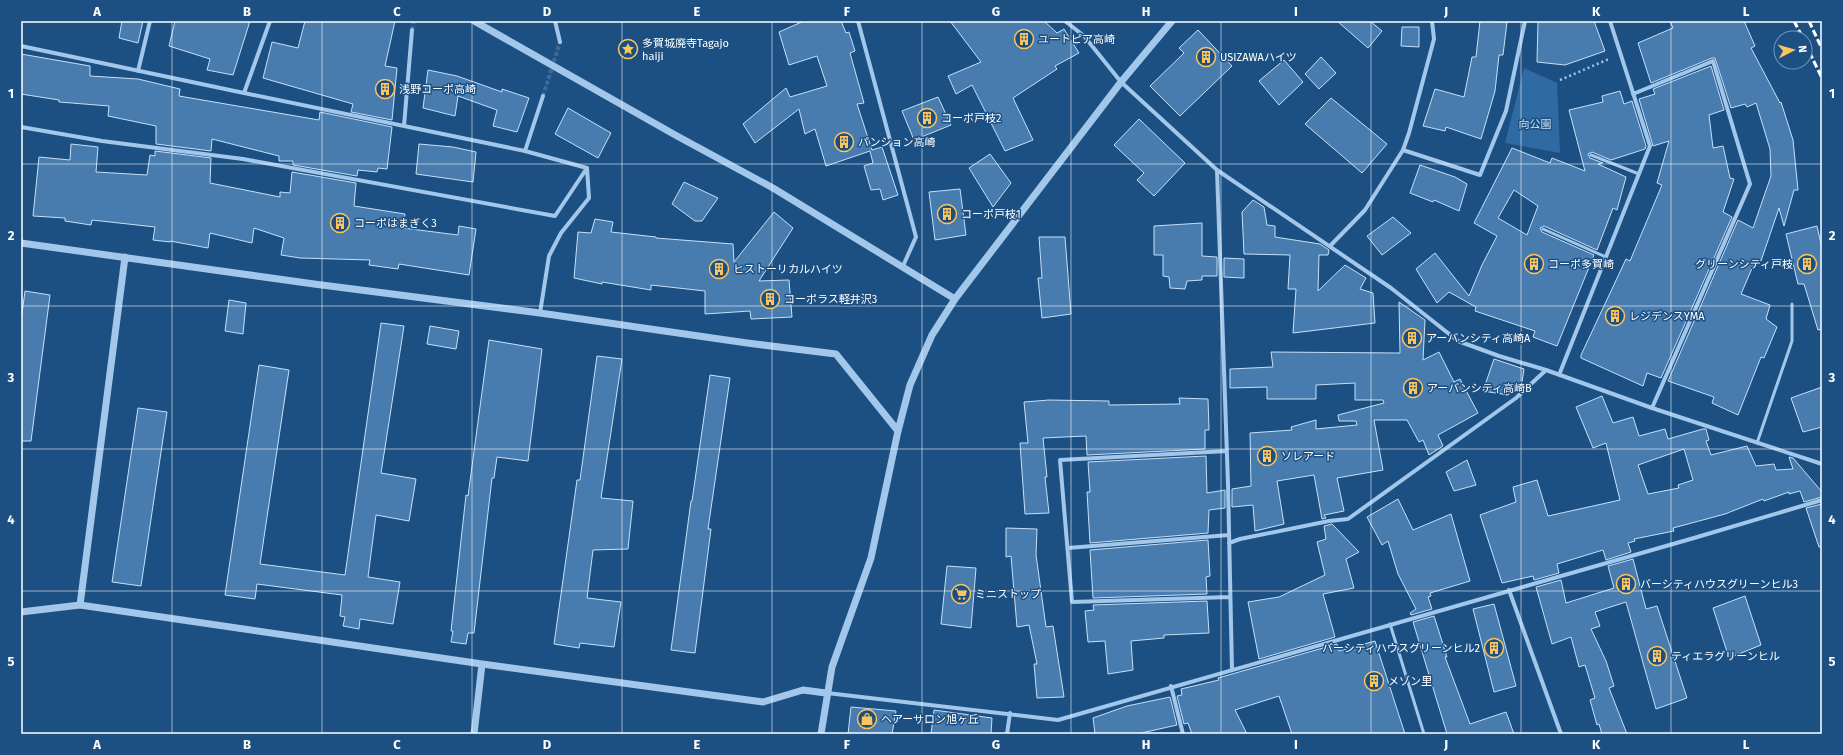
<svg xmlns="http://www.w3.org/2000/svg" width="1843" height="755" font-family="'Fira Sans','Noto Sans JP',sans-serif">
<rect width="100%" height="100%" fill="#1c5083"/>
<path fill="#2f6aa2" d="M1524,68L1557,83L1560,153L1505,143Z"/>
<path fill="#497cae" stroke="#c6e0f8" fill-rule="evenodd" d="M122,21H143L138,43L119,38Z
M175,21H250L233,75L207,70L210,59L169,46Z
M305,21H395L385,66L397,68L392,120L351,112L353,104L263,78L272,42L298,48Z
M804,21H841L846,33L849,32L855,51L850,53L864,103L857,104L872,150L882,147L898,195L883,200L880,189L871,190L864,166L873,163L870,151L826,166L815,129L805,134L799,109L755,143L743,124L786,88L790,97L827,86L817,56L789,65L779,32Z
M950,21H1044L1057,33L1064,29L1079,53L1055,66L1057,69L1013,98L1033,140L1005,151L972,85L956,94L948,76L981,62Z
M1337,21H1370L1382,31L1368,48Z
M1480,21L1507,22L1503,55H1499L1495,91L1481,139L1446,127L1445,131L1423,126L1435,89L1464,97L1472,57H1476Z
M1538,21H1594L1605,51L1565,65L1537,62Z
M1670,21H1744L1755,46L1751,48L1780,103L1781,102L1793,140L1798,190H1794L1784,226L1779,208L1761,261L1756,259L1741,294L1770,305L1766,319L1777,327L1764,358L1761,357L1738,415L1712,403L1714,397L1668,381L1738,220L1753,228L1771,176L1770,149L1756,103L1747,107L1745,104L1731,108L1715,58H1712L1651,83L1638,43L1673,28Z
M1402,27H1419V47L1401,46Z
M1198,30L1232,66L1180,116L1150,86L1184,53L1179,48Z
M21,54L90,66V76L138,79L180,89L179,96L319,120L320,112L392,127L387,169L378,168L377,172L358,170L357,176L293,165V161H279V156L212,139L211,151L156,144V126L108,116L109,106L59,102V100L21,94Z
M1321,57L1336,73L1319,89L1305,74Z
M1284,60L1303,82L1279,105L1259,81Z
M1711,66L1724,110L1709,115L1713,148L1723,146L1730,178L1734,179L1723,212L1732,217L1661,378L1647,373L1643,386L1581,358V355L1626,259L1630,261L1662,185L1657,183L1669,141L1653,146L1639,99L1655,94L1653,89Z
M428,70L457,76L502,92V89L529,98L517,132L493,126L497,110L458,96L455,116L423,108Z
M1620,91L1624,104L1632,101L1646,146L1645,149L1611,160L1592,152L1588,154L1590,158L1603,163L1598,164L1626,177L1617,210L1613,208L1597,250L1544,226L1540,228L1542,232L1594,255L1557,346L1533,337L1535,331L1475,311L1476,307L1449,292L1437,303L1416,269L1435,253L1469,296L1482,265L1497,236L1474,223L1512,148L1550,163L1552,158L1585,171L1569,110L1603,102L1602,96ZM1514,190L1538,206L1527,235L1498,218Z
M938,97L951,125L914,140L902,111Z
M1331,98L1387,144L1362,173L1305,124Z
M568,108L611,133L598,158L555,134Z
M1139,119L1185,163L1154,196L1137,180L1144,173L1114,145Z
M71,144L98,147L96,172L147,175L150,155L155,156V151L211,158L210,183L280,197V192L290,193L292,172L356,183L354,206L405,214L403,228L458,235L459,226L476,229L469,275L399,264L398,269L369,265L370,260L300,258L281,255L284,238L254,228L252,243L210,233L208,248L170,241V242L153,240L155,227L92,220L91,225L65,221V218L33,216L39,157L70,160Z
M419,144L453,147L476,152L473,182L416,174Z
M990,154L1011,183L993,207L969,168Z
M1420,165L1455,177L1467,184L1459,211L1434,200L1433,202L1410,193Z
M684,182L718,198L702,221H695L672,204Z
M960,189L966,235L935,240L929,192Z
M1253,200L1264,207L1267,225L1275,226V237L1320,244L1329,250L1328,255H1319L1318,291L1345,265L1366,278L1360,289L1373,293L1375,323L1293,333L1296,289H1288L1290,255L1244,254L1242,212Z
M774,212L793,228L759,281L789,280L792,317L751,319L750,311L705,314V291L651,285V290L602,282V284L574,278L578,232L591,233L595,219L613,222L611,232L656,237V238L733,244L734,262Z
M1393,217L1411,233L1382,255L1367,236Z
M1202,223V256L1217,257V276H1202V280L1187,281L1185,289L1170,288L1169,277L1163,276V255H1154V226Z
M1817,226L1822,248V329L1818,330L1804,284H1798L1786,234Z
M1039,237H1065L1071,314L1042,318L1038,278H1042Z
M1224,258L1244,259V278L1224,277Z
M25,291L50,295L31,441H21V321Z
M229,300L246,303L243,334L225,331Z
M1399,302L1425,320L1423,360L1439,352L1454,382L1460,379L1478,413L1438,435L1443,446L1429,455L1423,440L1419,442L1407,420H1374L1383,470L1337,478L1344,511L1324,515L1326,518L1322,519L1314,475L1277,481L1284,524L1255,531L1253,505L1232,507V489L1251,486L1250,433L1292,430L1291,427L1316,420V429L1357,425L1356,421H1339L1338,415L1384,403L1383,400H1355V383L1316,385V399H1267V387L1230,388V369L1273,367L1271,352L1400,353Z
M381,323L404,326L381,473L416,479L409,521L376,515L368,577L400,582L393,624L360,619L359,629L343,626L345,617L340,616L342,595L257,584L255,599L225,595L259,365L289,370L260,564L345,575Z
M430,326L459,331L456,349L427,344Z
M489,340L542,349L528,461L497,457L494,478H492L474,633H468L466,644L451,642L453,631H451L466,495L468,496Z
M597,356L622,359L601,498L633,501L628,549L593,550L587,598L621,602L614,647L580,643L579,648L554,644L577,480H580Z
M1494,359L1524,369L1522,382L1508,395L1483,391Z
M710,375L730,378L708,529H711L695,653L671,650L691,501H692Z
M1822,387V427L1803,432L1791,398Z
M1602,396L1613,423L1633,417L1639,436L1665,429L1668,439L1703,429H1706L1709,440L1706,441L1711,455L1747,446L1756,466L1774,464L1776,470L1793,469L1789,457L1793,458L1822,492V497L1804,502L1800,491L1789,494V492L1764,501L1763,499L1725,514L1673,528L1674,531L1634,539L1635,541L1628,543L1631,552L1606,560L1603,550L1557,564L1559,573L1534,580L1533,576L1502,583L1480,515L1516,502L1513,487L1537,480L1548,516L1620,500L1606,443L1593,448L1576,407ZM1684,449L1693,480L1678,485L1679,488L1648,494L1638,465Z
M1179,398L1208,399L1209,430H1205V449L1087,455L1086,436L1043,438L1047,477H1045L1049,513L1025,514L1020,443H1028L1024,402L1049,400L1109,401V405L1180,404Z
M138,408L167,412L141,586L112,582Z
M1206,456L1207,493L1225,490V508L1209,510L1208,533L1090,543L1087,492H1090L1088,462Z
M1467,460L1476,485L1454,491L1446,472Z
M1398,499L1413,530L1451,514L1470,581L1430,593L1431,596L1428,597L1432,609L1411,615L1410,613L1416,609L1398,574L1388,541L1382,545L1367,517Z
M1822,504V547H1819L1806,508Z
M1332,524L1359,552L1346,559L1354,588L1323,594L1335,637L1259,659L1248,602L1279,597L1325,575L1317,542L1326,539L1324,526Z
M1006,528L1037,529L1036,555L1046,627L1053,626L1064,697L1037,698L1034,664H1037L1029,625L1017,627L1011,556L1006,557Z
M1208,540L1210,576L1206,577L1207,594L1093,598L1090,550Z
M1633,559L1646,609L1657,606L1687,698L1656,709L1626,602L1595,612L1600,626L1591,629L1606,661L1614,686L1609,688L1627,734H1602L1599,724L1597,725L1590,700L1595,698L1585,665L1579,667L1571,637L1552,644L1536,587L1561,580L1566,603L1614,588L1608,566Z
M947,566L976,568L971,628L941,624Z
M1745,596L1761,645L1729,658L1713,608Z
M1207,601L1209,633L1164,635V638L1131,641L1133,670L1108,674L1105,641L1088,642L1085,611L1094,610L1093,605Z
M1494,604L1516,686L1494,692L1473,609Z
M1434,616L1447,657H1445L1470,724L1506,712L1514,734H1447L1413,622Z
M1375,641L1405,734H1292L1279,696L1235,710L1247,734H1192L1188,723L1184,724L1177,696L1182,695L1181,689L1219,680L1218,678L1337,644L1339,651Z
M1170,697L1177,725L1137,734H1095L1093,718L1127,706Z
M851,707L896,711L892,734H848Z
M934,710L992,718L991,734H931Z"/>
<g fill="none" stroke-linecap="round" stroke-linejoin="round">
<path stroke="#3e6a96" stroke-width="4" stroke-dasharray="4 2" stroke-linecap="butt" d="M412,30L414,21
M543,96L560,42"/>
<path stroke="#a2c7ea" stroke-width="2.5" stroke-dasharray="2 3" stroke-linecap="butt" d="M1560,80L1609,59"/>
<path stroke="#a2c7ea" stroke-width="3" d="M1591,155L1639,174
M1543,229L1606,257
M1757,443L1792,341V304
M1390,624L1424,734"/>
<path stroke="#a2c7ea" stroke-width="4" d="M555,21L560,42
M858,21L916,237L903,266
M1065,21L1084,36L1121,82L1217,170L1391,288L1458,341L1499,356L1546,370L1652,408L1822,464
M1432,21L1434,39L1409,133L1403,150L1480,175L1506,111L1525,21
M21,46L244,93L270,21
M138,71L150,21
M244,93L525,151L587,168L589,198L561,233L549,256L540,313
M1633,94L1713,61L1750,184L1652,408
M404,126L412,30
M21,127L102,141L243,159L555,216L587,168
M525,151L543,96
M1217,170L1228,484L1232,670
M1330,246L1365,210L1403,150
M1559,375L1650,146L1610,21
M1227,451L1060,460L1072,602L1230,597
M1229,543L1240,539L1329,521L1348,519L1516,398L1546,370
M1068,548L1229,535
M1509,590L1561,734
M1171,686L1183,734
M827,693L1058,720L1694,538L1822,500
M1007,734L1010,713"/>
<path stroke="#a2c7ea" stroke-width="7" d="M474,21L677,136L773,188L955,299
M21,243L314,284L540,313L747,343L836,354L898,431
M80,605L125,257
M21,612L80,605L482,664L763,702L803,690L826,693
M474,734L482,664
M821,734L832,667L871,558L898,431L910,385L932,335L955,299L1121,82L1172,21"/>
<path stroke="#fff" stroke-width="3" stroke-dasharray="7 3" stroke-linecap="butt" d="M1794,21L1803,38
M1809,21L1822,49
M1805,43L1822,78"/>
</g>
<path fill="none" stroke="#fff" stroke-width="1" stroke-opacity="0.55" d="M172,21V734M322,21V734M472,21V734M622,21V734M772,21V734M922,21V734M1071,21V734M1221,21V734M1371,21V734M1521,21V734M1671,21V734M21,164H1822M21,306H1822M21,449H1822M21,591H1822"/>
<defs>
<g id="building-ring" transform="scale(1)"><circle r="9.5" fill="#1c5083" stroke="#fbc45f" stroke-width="1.5"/><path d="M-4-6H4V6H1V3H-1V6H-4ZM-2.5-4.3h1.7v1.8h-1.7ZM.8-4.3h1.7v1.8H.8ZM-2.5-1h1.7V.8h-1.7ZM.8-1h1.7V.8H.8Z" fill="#fbc45f"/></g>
<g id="sight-ring" transform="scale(1)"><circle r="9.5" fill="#1c5083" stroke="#fbc45f" stroke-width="1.5"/><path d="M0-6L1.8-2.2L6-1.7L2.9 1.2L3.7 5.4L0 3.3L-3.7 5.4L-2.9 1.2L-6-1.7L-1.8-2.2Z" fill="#fbc45f"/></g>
<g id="supermarket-ring" transform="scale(1)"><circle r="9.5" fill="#1c5083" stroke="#fbc45f" stroke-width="1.5"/><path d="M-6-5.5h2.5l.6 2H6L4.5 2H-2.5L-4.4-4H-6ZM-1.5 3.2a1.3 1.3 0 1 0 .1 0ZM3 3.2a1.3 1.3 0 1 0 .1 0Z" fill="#fbc45f"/></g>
<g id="shop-ring" transform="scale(1)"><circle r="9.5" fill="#1c5083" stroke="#fbc45f" stroke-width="1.5"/><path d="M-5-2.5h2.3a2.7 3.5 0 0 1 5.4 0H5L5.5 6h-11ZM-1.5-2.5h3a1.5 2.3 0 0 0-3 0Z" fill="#fbc45f"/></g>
</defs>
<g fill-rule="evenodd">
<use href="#building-ring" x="1024" y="39"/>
<use href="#sight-ring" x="628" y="49"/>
<use href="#building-ring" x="1206" y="57"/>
<use href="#building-ring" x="385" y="89"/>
<use href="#building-ring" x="927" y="118"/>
<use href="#building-ring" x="844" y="142"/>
<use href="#building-ring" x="947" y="214"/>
<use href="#building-ring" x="340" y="223"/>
<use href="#building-ring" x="1534" y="264"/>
<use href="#building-ring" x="1807" y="264"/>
<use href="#building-ring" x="719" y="269"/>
<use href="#building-ring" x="770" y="299"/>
<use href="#building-ring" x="1615" y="316"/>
<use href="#building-ring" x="1412" y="338"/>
<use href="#building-ring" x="1413" y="388"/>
<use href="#building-ring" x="1267" y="456"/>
<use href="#building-ring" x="1626" y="584"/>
<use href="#supermarket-ring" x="961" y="594"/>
<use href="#building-ring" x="1494" y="648"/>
<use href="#building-ring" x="1657" y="656"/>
<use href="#building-ring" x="1374" y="681"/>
<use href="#shop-ring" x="867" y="719"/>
</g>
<g text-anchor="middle" stroke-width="3" stroke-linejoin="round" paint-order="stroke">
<g font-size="11" fill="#fff" stroke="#1c5083" text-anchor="start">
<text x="1038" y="43">ユートピア高崎</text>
<text x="642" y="47">多賀城廃寺Tagajo<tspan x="642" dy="13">haiji</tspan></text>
<text x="1220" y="61">USIZAWAハイツ</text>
<text x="399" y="93">浅野コーポ高崎</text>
<text x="941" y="122">コーポ戸枝2</text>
<text x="858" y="146">パンション高崎</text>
<text x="961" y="218">コーポ戸枝1</text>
<text x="354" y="227">コーポはまぎく3</text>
<text x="1548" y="268">コーポ多賀崎</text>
<text x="1793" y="268" text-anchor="end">グリーンシティ戸枝</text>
<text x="733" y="273">ヒストーリカルハイツ</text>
<text x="784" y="303">コーポラス軽井沢3</text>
<text x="1629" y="320">レジデンスYMA</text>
<text x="1426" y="342">アーバンシティ高崎A</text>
<text x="1427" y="392">アーバンシティ高崎B</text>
<text x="1281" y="460">ソレアード</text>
<text x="1640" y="588">バーシティハウスグリーンヒル3</text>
<text x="975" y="598">ミニストップ</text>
<text x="1480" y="652" text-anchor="end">バーシティハウスグリーンヒル2</text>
<text x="1671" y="660">ティエラグリーンヒル</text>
<text x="1388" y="685">メゾン里</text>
<text x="881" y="723">ヘアーサロン旭ヶ丘</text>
</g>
<g font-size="11" fill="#c6e0f8" stroke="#1c5083">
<text x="1535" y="128">向公園</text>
</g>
</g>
<rect width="1843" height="755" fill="none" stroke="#1c5083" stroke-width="44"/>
<g transform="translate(1793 50) rotate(84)"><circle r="19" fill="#1c5083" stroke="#7796b5"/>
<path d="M0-3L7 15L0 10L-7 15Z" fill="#fbc45f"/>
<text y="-6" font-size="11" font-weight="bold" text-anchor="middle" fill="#ffffff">N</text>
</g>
<rect x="22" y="22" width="1799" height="711" fill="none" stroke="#fff" stroke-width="1.5"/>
<g font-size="13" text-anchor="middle" font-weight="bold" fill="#fff">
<text x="97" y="16">A</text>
<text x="247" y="16">B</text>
<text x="397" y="16">C</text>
<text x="547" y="16">D</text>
<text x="697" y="16">E</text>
<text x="847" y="16">F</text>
<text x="996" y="16">G</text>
<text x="1146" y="16">H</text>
<text x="1296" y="16">I</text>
<text x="1446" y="16">J</text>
<text x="1596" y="16">K</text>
<text x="1746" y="16">L</text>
<text x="11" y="98">1</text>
<text x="1832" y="98">1</text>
<text x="11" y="240">2</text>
<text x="1832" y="240">2</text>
<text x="11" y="382">3</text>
<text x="1832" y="382">3</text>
<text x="11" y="524">4</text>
<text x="1832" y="524">4</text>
<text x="11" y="666">5</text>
<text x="1832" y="666">5</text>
<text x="97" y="749">A</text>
<text x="247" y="749">B</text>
<text x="397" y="749">C</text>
<text x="547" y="749">D</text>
<text x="697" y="749">E</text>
<text x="847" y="749">F</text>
<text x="996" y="749">G</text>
<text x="1146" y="749">H</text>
<text x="1296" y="749">I</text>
<text x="1446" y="749">J</text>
<text x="1596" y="749">K</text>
<text x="1746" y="749">L</text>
</g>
</svg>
